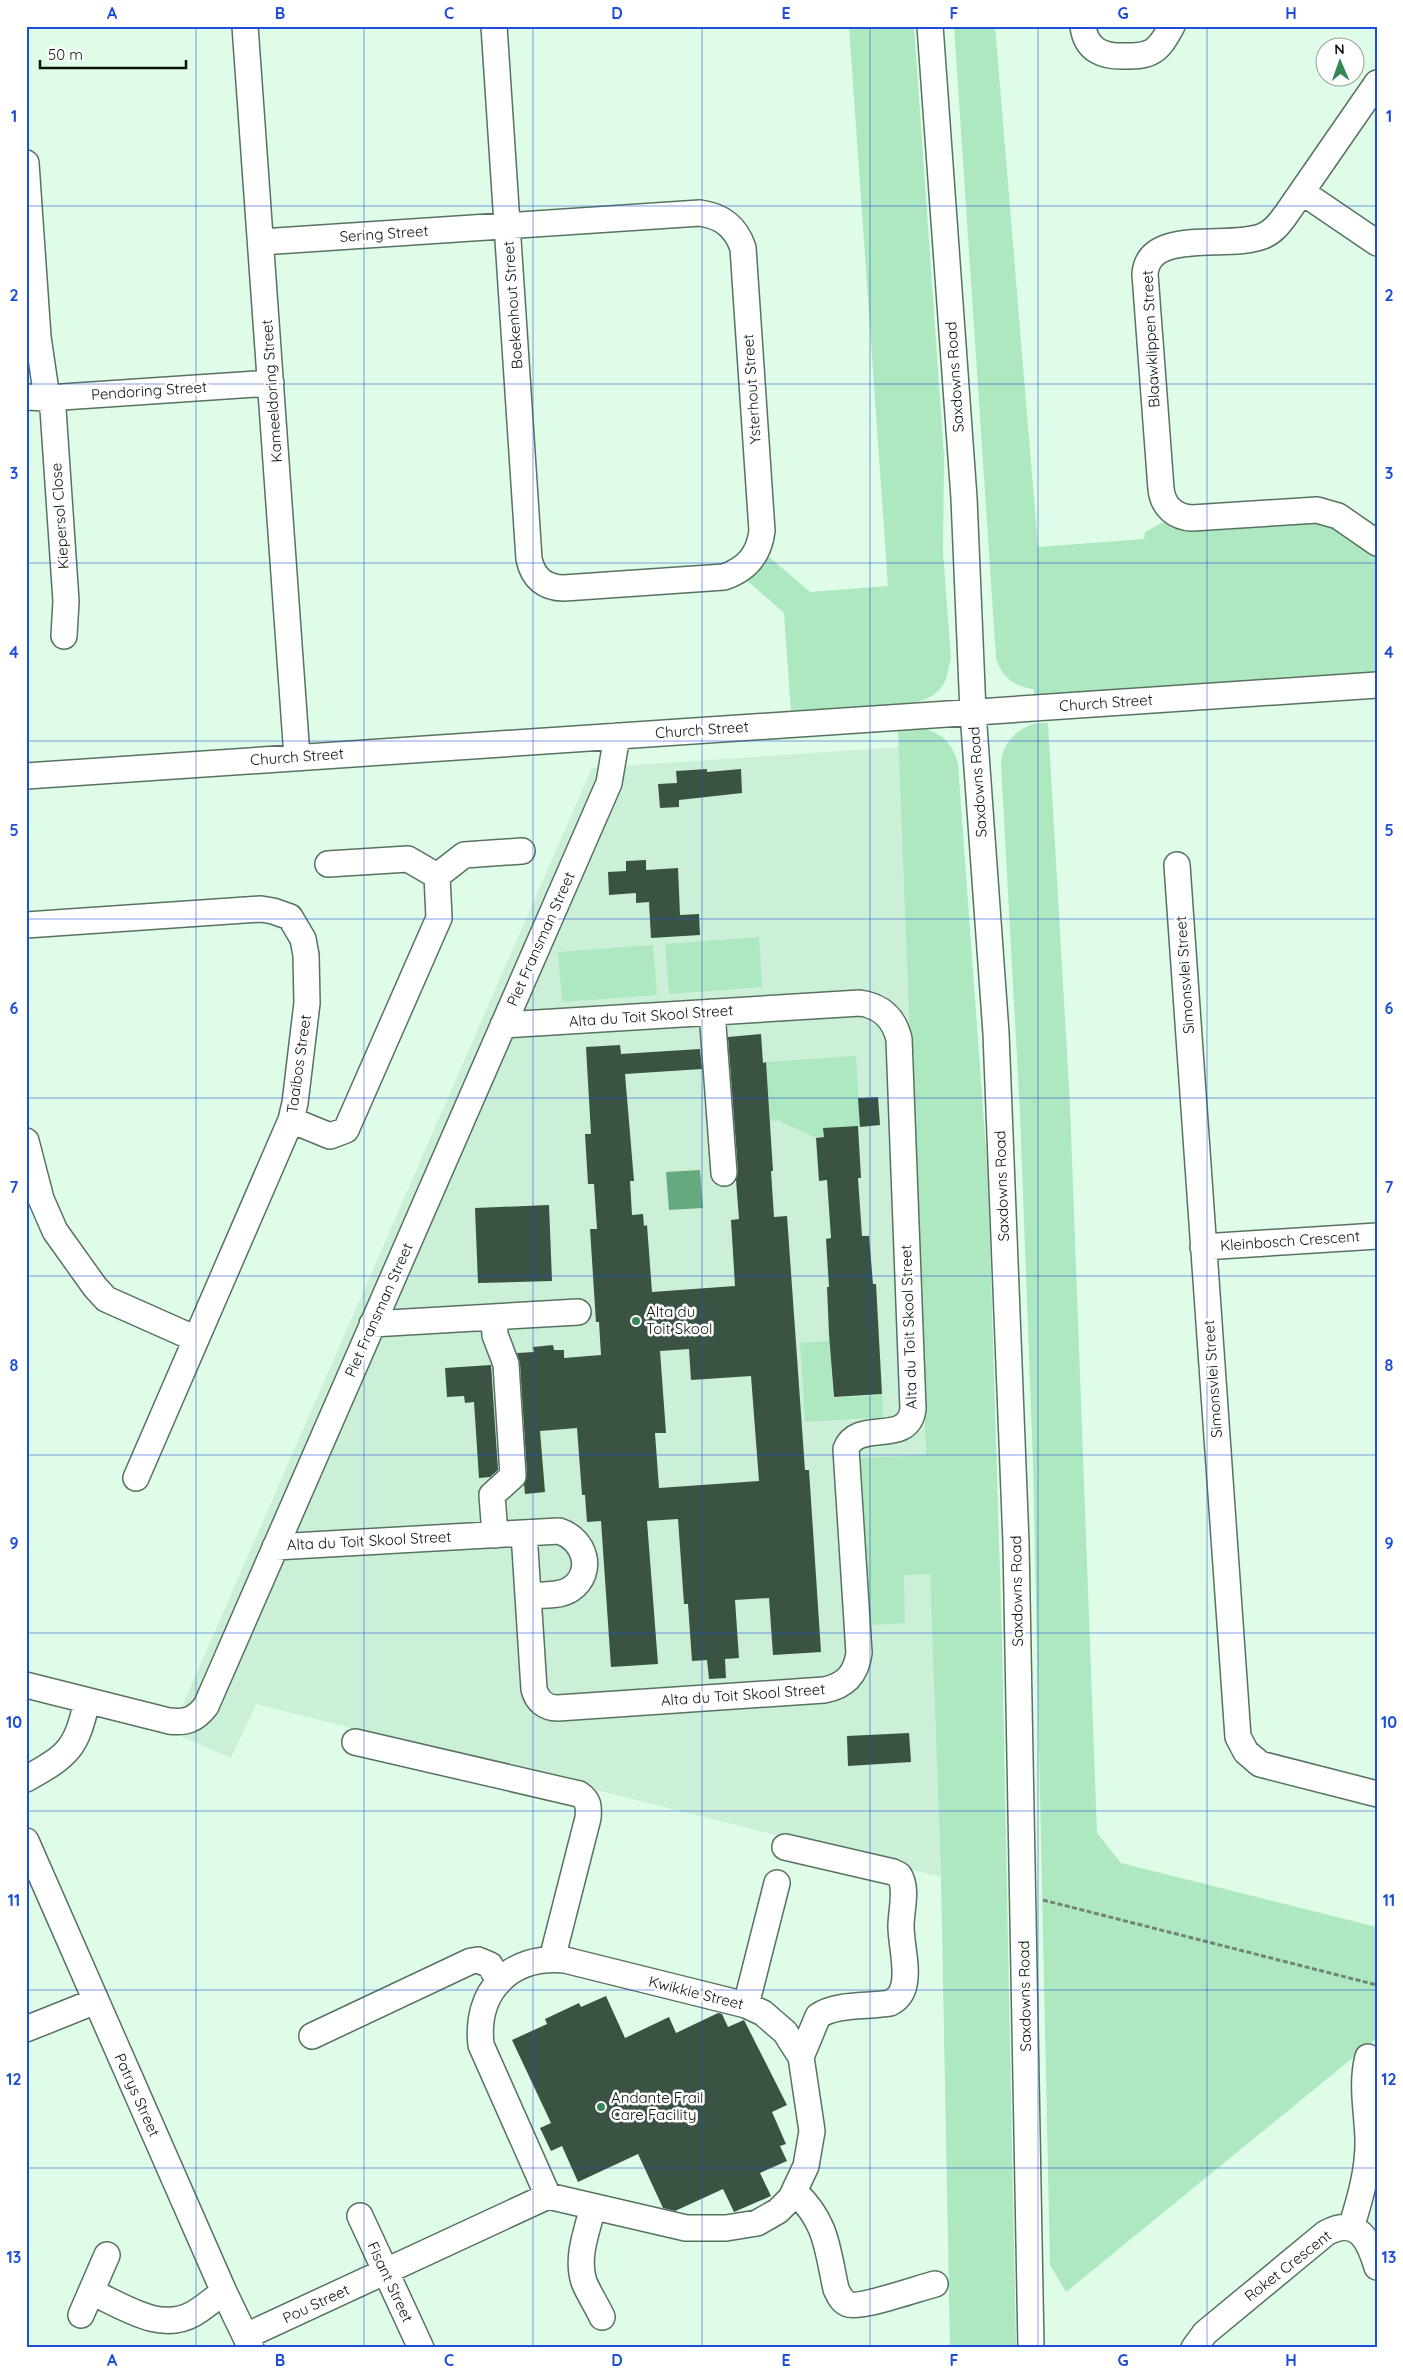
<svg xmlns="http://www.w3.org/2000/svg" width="1403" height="2374" font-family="Quicksand,sans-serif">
<rect width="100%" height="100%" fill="#dffce8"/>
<path fill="#ccefd7" d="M900,747L941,1877L256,1704L231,1758L171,1732L592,768Z"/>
<path fill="#ade8c0" d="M849,26H914L944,456L943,553L951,658L946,680L939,690L932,696L916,703L791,712L784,613L744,578L766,554L810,592L888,586Z
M954,26H995L1038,547L1144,539L1145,532L1167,520L1324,521L1377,554V672L1034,695V689C1015,687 1002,678 996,658Z
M1037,723H1048L1070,1106L1097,1833L1121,1863L1377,1927V2038L1066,2292L1050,2265L1033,1463L1020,1113L1001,764C1002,743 1017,728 1037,723Z
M921,728C942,732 953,744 958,764L988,1178L1002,1639L1016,2348H950L941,1877L930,1574L904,1575L905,1623L868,1625L856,1466L859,1458L926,1455L898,729Z
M759,937L762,987L669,994L665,944Z
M653,945L657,995L562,1002L558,952Z
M856,1056L860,1126L824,1128V1137L816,1138L781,1122V1120L770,1121L766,1062Z
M830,1341L833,1398L882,1395L883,1417L805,1422L800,1343Z"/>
<path fill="#65aa7e" d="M700,1170L703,1208L669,1210L666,1172Z"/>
<path fill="#3b5343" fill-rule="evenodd" d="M707,769V772L741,769L742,793L679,800V807L660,808L658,784L677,783L676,771Z
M646,860V870L678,868L680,915L699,914L700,935L651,938L649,902L636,903V893L609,895L608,872L626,871V861Z
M761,1034L763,1063L766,1062L773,1171H771L774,1217L787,1216L805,1470H809L821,1652L773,1655L769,1598L735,1600L739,1658L725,1659L726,1678L709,1679L707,1660L692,1661L688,1604H684L678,1519L647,1521L658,1664L611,1667L601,1521L587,1522L585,1495H582L577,1428L540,1431L545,1492L525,1494L524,1484L527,1475L520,1363L517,1353L534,1352L533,1347L553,1345L554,1350H564V1358L601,1355L599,1322H596L590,1229H597L594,1184H588L585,1134H591L586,1047L620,1045L621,1054L700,1049L702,1069L625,1074L634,1181H630L632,1215L643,1214L644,1226L647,1225L652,1292L735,1286L731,1220L739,1219L736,1180L738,1172L728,1037ZM689,1349L691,1380L751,1376L759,1481L659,1488L655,1433H666L660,1351Z
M878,1097L880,1125L860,1127L858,1098Z
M858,1126L861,1178H858L862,1236H869L873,1284H876L882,1394L834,1397L829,1334L827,1287H829L826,1239L831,1238L827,1180L819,1181L816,1138L824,1137L823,1128Z
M549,1205L552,1281L478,1283L475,1208Z
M491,1365L498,1470L490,1477L479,1478L474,1402L465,1403L464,1396L447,1397L445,1368Z
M909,1733L911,1762L848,1766L847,1736Z
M606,1996L625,2038L669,2017L676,2033L718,2013L722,2014L728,2027L744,2020L787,2105L772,2112L786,2144L780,2146L787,2161L760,2173L771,2196L734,2212L723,2189L675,2211L663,2208L638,2154L578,2182L562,2146L551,2151L540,2128L551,2123L512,2040L547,2024L545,2019L579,2003L581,2007Z"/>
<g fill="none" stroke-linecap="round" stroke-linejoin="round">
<g stroke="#587260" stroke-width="28">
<path id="minor" d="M245,26L297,757
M930,26L964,498L973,712L996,1033L1016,1543L1031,2348
M1083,26C1086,51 1104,57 1126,56C1135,56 1145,56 1153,51C1161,46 1167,35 1172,26
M1377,83L1285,216C1279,224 1273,232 1263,236C1230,250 1149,227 1145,274L1161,489C1163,507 1175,517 1192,518L1317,510L1338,516L1377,543
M26,163L38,337L47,398L53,409L66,601L64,636
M1302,192L1377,243
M261,242L700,213C722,216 736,227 743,248L762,531C759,555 747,569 724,577L564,588C545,588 533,578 529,559L494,26
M26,397L47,398L271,383
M26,776L1377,685
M1177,865L1238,1737L1246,1752L1260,1764L1377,1794
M437,876L464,855L522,851
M26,925L261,909L273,911L290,917L303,939L306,955L307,1003L295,1103L291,1120L136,1478
M712,1012L724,1173
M503,1025L860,1003C881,1006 894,1018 899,1039L913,1409C908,1447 858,1418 846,1449L859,1653C856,1675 845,1686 824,1690L558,1708C545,1708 537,1701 534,1689L524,1533
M291,1120L330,1136L346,1130L439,918L437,876L408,859L328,864
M26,1141L41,1199L55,1231L95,1287L106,1299L196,1339
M1203,1247L1377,1236
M494,1317L495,1335L506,1364L513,1476L492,1495L495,1535
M372,1324L578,1312
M275,1547L559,1531C585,1539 595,1572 571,1589C559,1597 541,1595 528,1595
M26,1685L169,1721C186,1723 195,1720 206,1706L609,783L617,736
M355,1742L579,1794C589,1801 589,1806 588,1818L552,1959
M26,1779C69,1755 76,1749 87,1701
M26,1841L224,2292L251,2348
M785,1847L893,1872L899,1875C908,1888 901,1910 901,1926C901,1944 908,1967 904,1985C902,1994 898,1999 890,2003C868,2007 837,2003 818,2016L801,2057
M746,2005L777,1883
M26,2029L96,2001
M312,2036L471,1961L478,1960L490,1965L499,1982
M795,2192C827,2222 827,2248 836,2289C839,2295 841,2301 848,2304C860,2309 919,2288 935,2284
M593,2207C587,2231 576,2257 584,2282C589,2294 597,2306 602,2317
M360,2216L421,2348
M1351,2228C1360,2199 1369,2169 1368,2138C1367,2111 1361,2083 1368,2057
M91,2292C122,2305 159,2333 193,2314C204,2308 213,2299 224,2292
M81,2315L107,2255
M246,2336L548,2196L686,2228H726L757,2223L778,2211L791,2198L806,2166L812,2131L801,2057L785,2032L763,2013L746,2005L565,1960C510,1955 475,1991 481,2045L548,2196
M1194,2348L1205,2333L1326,2233C1358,2216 1369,2240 1377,2267"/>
</g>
<path stroke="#718577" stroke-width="3" stroke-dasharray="5 2.5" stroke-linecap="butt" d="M1043,1900L1377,1985"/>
<use href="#minor" stroke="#fff" stroke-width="25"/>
</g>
<path fill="none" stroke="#1d4ed8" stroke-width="1" stroke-opacity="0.55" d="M196,26V2348M364,26V2348M533,26V2348M702,26V2348M870,26V2348M1038,26V2348M1207,26V2348M26,206H1377M26,384H1377M26,563H1377M26,741H1377M26,919H1377M26,1098H1377M26,1276H1377M26,1455H1377M26,1633H1377M26,1811H1377M26,1990H1377M26,2168H1377"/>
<g fill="#368657" stroke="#fff" stroke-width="2">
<circle cx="636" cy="1321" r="5"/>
<circle cx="601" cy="2107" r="5"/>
</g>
<g text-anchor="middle" stroke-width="5" stroke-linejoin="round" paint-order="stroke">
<g font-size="15" fill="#08120b" stroke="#fff">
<text transform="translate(384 234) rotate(-4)" y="5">Sering Street</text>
<text transform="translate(513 305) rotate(-94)" y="5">Boekenhout Street</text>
<text transform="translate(1151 339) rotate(-93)" y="5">Blaawklippen Street</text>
<text transform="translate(955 377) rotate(-94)" y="5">Saxdowns Road</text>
<text transform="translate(752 389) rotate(-94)" y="5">Ysterhout Street</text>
<text transform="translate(149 391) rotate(-4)" y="5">Pendoring Street</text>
<text transform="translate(272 391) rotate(-94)" y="5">Kameeldoring Street</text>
<text transform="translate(60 516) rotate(-94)" y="5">Kiepersol Close</text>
<text transform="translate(1106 703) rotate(-4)" y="5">Church Street</text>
<text transform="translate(702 730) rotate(-4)" y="5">Church Street</text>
<text transform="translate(297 757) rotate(-4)" y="5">Church Street</text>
<text transform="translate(978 782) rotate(-94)" y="5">Saxdowns Road</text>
<text transform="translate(541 939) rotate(-66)" y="5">Piet Fransman Street</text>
<text transform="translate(1185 975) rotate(-94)" y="5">Simonsvlei Street</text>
<text transform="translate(651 1016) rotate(-4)" y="5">Alta du Toit Skool Street</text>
<text transform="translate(299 1064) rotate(-82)" y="5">Taaibos Street</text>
<text transform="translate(1002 1186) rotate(-92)" y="5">Saxdowns Road</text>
<text transform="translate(1290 1241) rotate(-4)" y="5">Kleinbosch Crescent</text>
<text transform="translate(379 1310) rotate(-66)" y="5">Piet Fransman Street</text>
<text transform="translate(909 1327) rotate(-92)" y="5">Alta du Toit Skool Street</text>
<text transform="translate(1213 1379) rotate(-94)" y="5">Simonsvlei Street</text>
<text transform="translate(369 1541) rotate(-3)" y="5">Alta du Toit Skool Street</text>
<text transform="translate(1017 1591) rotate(-91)" y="5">Saxdowns Road</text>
<text transform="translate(743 1695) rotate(-4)" y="5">Alta du Toit Skool Street</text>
<text transform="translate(696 1993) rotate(14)" y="5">Kwikkie Street</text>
<text transform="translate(1025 1996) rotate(-91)" y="5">Saxdowns Road</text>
<text transform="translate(137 2095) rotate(66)" y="5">Patrys Street</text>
<text transform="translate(1288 2266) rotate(-38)" y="5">Roket Crescent</text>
<text transform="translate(390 2282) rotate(65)" y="5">Fisant Street</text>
<text transform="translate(316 2304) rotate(-25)" y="5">Pou Street</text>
</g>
<g font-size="15" fill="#08120b" stroke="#fff" text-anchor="start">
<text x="646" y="1317">Alta du<tspan x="646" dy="17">Toit Skool</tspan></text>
<text x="611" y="2103">Andante Frail<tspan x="611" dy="17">Care Facility</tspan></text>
</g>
</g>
<rect width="1403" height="2374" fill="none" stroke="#ffffff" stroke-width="55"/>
<g transform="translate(1340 62) rotate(358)"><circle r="24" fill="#ffffff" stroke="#9ca09d"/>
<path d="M0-4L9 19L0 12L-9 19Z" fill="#368657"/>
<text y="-8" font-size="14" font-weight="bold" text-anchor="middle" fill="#08120b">N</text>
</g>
<path d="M40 60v8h146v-8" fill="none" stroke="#08120b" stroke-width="2.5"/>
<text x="48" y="60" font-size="15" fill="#08120b" stroke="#ffffff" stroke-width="4" paint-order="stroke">50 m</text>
<rect x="28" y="28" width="1348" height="2318" fill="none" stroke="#1d4ed8" stroke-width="2"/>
<g font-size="16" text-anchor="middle" font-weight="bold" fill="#1d4ed8">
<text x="112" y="19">A</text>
<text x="280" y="19">B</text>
<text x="449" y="19">C</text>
<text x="617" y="19">D</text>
<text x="786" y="19">E</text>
<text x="954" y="19">F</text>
<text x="1123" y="19">G</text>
<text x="1291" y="19">H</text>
<text x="14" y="122">1</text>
<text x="1389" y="122">1</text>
<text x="14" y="301">2</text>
<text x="1389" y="301">2</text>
<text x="14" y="479">3</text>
<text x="1389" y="479">3</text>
<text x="14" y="658">4</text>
<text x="1389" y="658">4</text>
<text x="14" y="836">5</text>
<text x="1389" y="836">5</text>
<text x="14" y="1014">6</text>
<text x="1389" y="1014">6</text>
<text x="14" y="1193">7</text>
<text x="1389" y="1193">7</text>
<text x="14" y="1371">8</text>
<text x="1389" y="1371">8</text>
<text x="14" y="1549">9</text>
<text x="1389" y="1549">9</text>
<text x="14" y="1728">10</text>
<text x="1389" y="1728">10</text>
<text x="14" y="1906">11</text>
<text x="1389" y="1906">11</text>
<text x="14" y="2085">12</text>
<text x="1389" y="2085">12</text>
<text x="14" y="2263">13</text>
<text x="1389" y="2263">13</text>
<text x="112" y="2366">A</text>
<text x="280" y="2366">B</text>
<text x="449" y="2366">C</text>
<text x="617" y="2366">D</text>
<text x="786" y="2366">E</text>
<text x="954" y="2366">F</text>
<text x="1123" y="2366">G</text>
<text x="1291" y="2366">H</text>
</g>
</svg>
